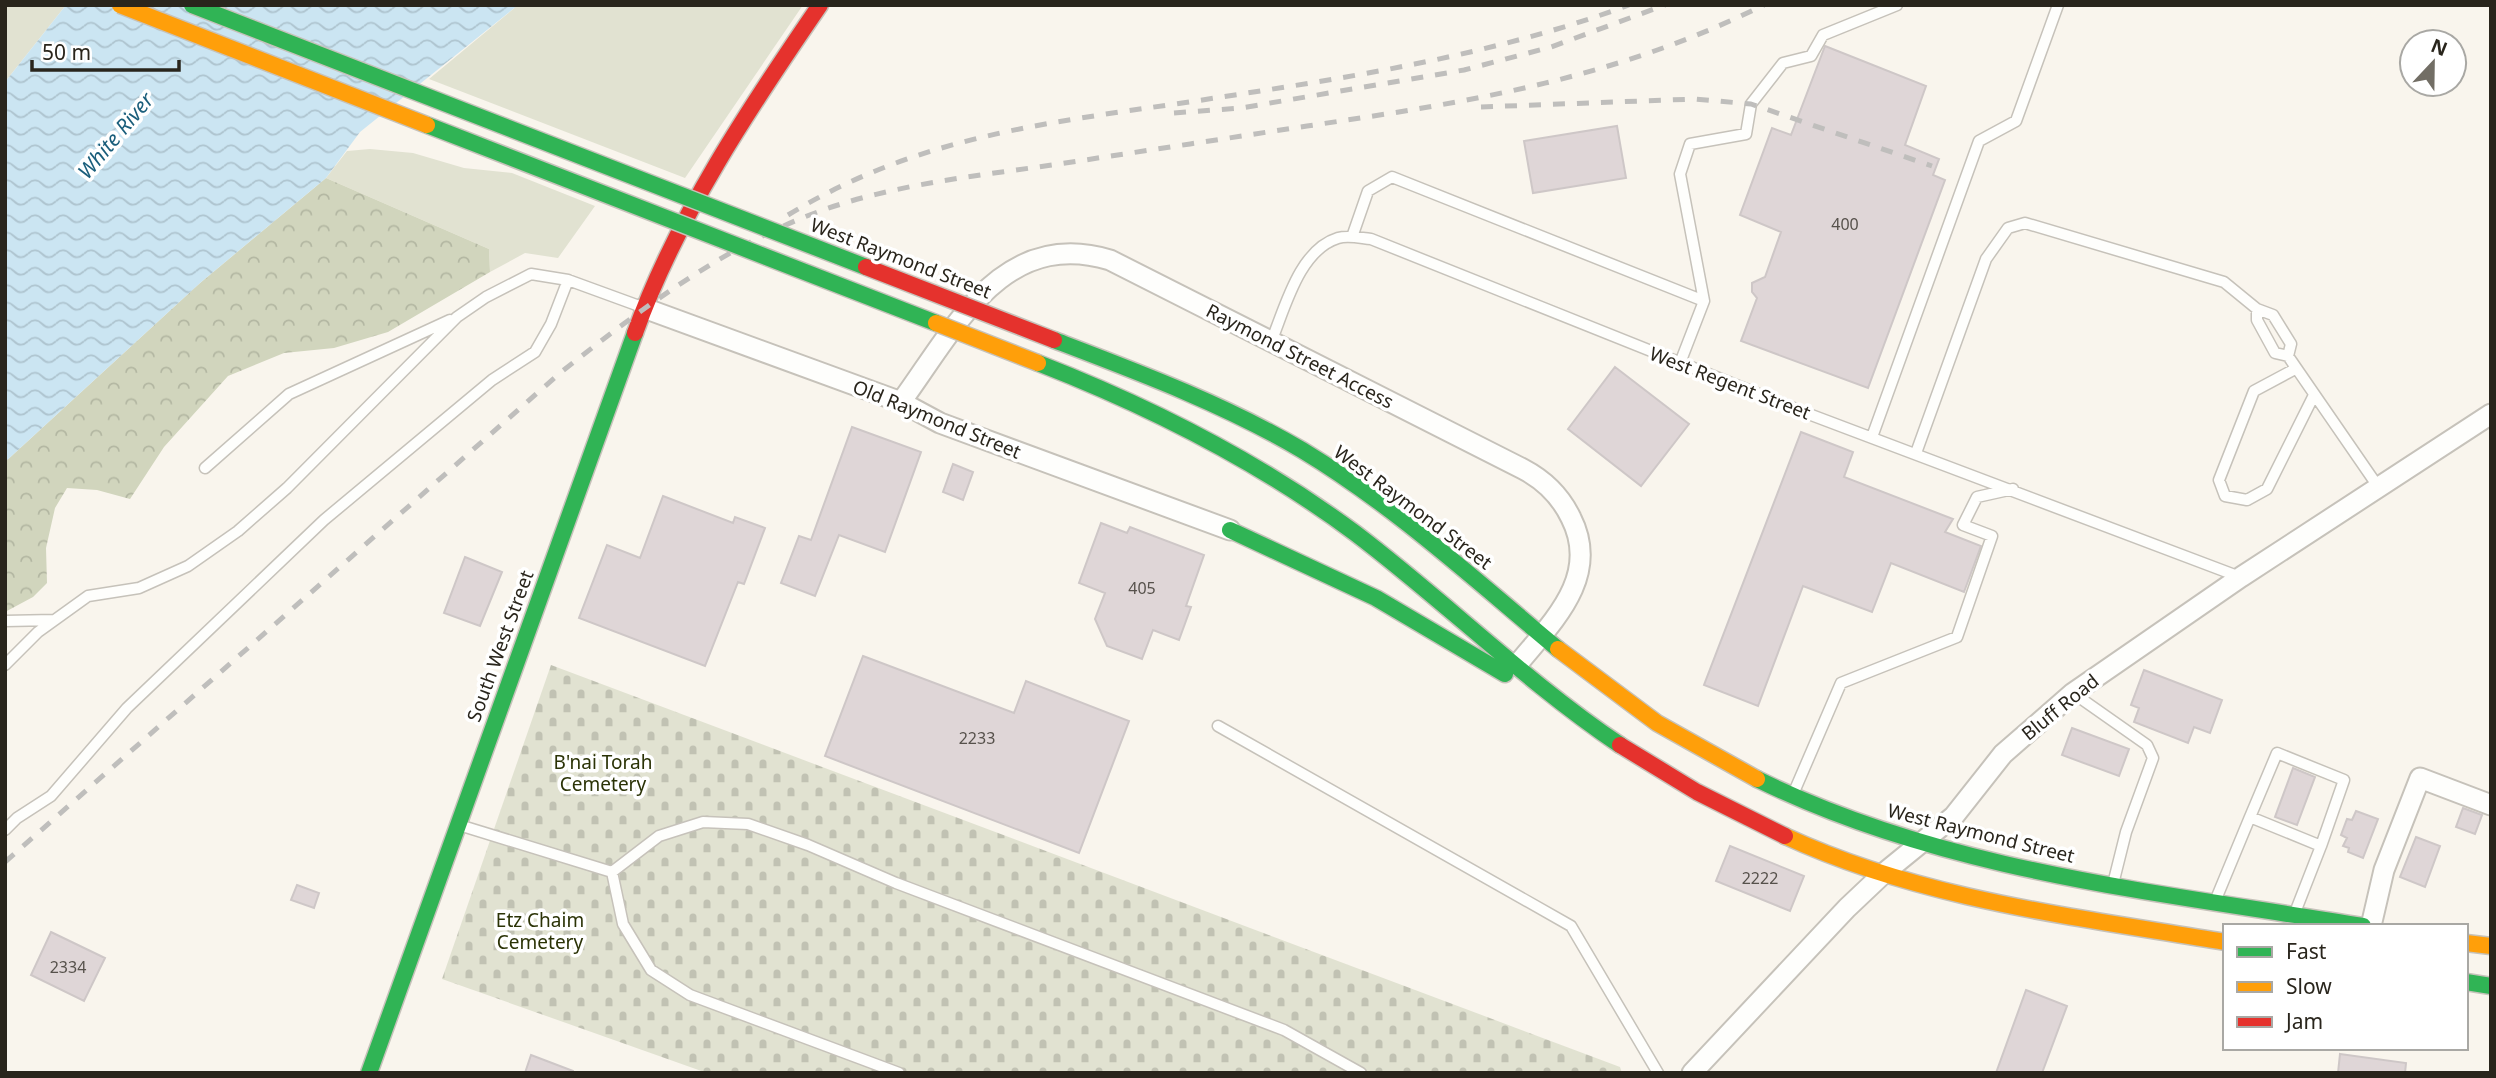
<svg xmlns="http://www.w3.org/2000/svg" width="2496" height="1078" font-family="'Noto Sans',sans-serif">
<defs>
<pattern id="forest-crowns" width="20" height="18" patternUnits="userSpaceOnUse" patternTransform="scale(1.75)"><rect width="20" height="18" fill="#d1d5bd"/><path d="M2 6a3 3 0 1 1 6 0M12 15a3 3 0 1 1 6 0" fill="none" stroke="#b3b7a2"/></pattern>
<pattern id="cemetery-stones" width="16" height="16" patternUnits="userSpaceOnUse" patternTransform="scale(1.75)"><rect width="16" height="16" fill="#e1e2d1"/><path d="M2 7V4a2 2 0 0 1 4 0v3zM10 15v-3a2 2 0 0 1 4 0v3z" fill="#c1c2b3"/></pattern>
<pattern id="water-waves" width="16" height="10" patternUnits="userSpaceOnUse" patternTransform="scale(1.75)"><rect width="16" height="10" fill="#cbe5f2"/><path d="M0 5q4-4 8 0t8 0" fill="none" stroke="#aec4cf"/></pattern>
</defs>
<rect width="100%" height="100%" fill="#f9f5ed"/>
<path fill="#e1e2d1" d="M5,5H66L5,82Z
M518,5H803L685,178L429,79Z
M370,149L413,153L464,168L512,173L595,206L558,258L525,253L490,272L489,249L326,178L347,151Z"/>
<path fill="url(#forest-crowns)" d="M326,178L489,249L490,272L388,332L334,348L284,353L228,376L164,447L130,499L97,490L67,488L55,508L46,548L47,583L33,597L5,612V462L200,283Z"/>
<path fill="url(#cemetery-stones)" d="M551,665L1620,1067L1622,1073H707L442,979Z"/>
<path fill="url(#water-waves)" d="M66,5H518L360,132L326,178L200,283L5,462V82Z"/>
<path fill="#dfd6d7" stroke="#cec7c7" stroke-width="2" d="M1825,46L1926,86L1905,145L1939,159L1933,175L1945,180L1868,388L1741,341L1757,298L1752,292V283L1765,277L1781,232L1740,215L1772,128L1791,135Z
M1617,126L1626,178L1533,193L1524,141Z
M1615,367L1689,424L1641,486L1568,429Z
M852,427L921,452L885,552L839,535L815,596L781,583L799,536L811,540Z
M1801,432L1853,452L1844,477L1953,519L1945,532L1981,546L1964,592L1891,563L1872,612L1803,586L1758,706L1704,685Z
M953,464L973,472L963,500L943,492Z
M663,496L733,523L735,517L765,528L744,584L738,582L705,666L579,618L607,545L640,558Z
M1101,523L1127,533L1130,527L1204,555L1186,606L1191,607L1179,640L1153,630L1142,659L1107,646L1095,619L1105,593L1079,583Z
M465,557L502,572L480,626L444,613Z
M863,656L1014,713L1026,681L1129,721L1079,853L825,756Z
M2144,670L2222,700L2210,733L2194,727L2188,743L2134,722L2139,708L2131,705Z
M2072,728L2129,749L2119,776L2062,755Z
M2293,768L2315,777L2297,825L2275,817Z
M2463,808L2482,815L2475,834L2456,827Z
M2356,811L2378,819L2363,858L2348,852L2349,848L2343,846L2347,838L2341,835L2347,819L2352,820Z
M2416,837L2440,846L2425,887L2400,877Z
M1730,846L1804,876L1790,911L1716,881Z
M297,885L319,893L314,908L291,900Z
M51,932L105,958L84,1001L31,975Z
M2026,990L2067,1006L2042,1073H1996Z
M2340,1054L2406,1063L2405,1073H2338Z
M531,1055L573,1071V1073H525Z"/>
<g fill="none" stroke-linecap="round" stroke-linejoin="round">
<g stroke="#c6c2ba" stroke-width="13">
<path id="lane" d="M1352,237L1368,191L1392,177L1704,301L1680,363
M1704,301L1680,174L1690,144L1746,134L1751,104L1783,63L1811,56L1823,35L1897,5
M2257,309V320L2275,353L2288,356L2379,488
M1271,342C1285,308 1299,250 1338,238C1348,235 1360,238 1371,239L1806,413L2240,577
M2295,369L2254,391L2219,480L2225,496L2247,500L2267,489L2313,397
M1872,437L1979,141L2016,121L2058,5
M1916,453L1986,259L2008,228L2025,223L2224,282L2257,309L2273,315L2291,344L2288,356
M205,468L289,394L450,320
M5,621L54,620
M5,665L38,632L88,596L139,588L188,566L238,531L287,488L457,317L486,297L531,274L568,280
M2073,693L2147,745L2153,758L2126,832L2113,884
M1218,726L1571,926L1658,1073
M1794,792L1841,683L1957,637L1992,536L1963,525L1977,497L2013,489
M2250,817L2277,753L2344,780L2321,846
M459,825L612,872L623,924L651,970L690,995L899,1073
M5,830L17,818L51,796L127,708L324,520L492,380L535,352L551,324L568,280L642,307
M612,872L659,836L703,822L748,824L808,845L896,883L1284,1030L1361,1073
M2216,899L2250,817L2321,846L2296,910"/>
</g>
<g stroke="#c6c2ba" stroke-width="23">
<path id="street" d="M644,308L901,402L940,423L1230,530
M901,402C954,330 1002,227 1110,260L1523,469C1544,480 1561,497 1571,518C1601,577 1552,622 1517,665
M2371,926L2384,870L2420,778L2491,805
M1692,1073L1847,908L1884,873L1954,816L2003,754L2073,693L2241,577L2491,414"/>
</g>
<g stroke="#c6c2ba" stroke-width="19">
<path id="fast" d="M1054,340C1138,372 1224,404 1302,450C1395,506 1475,580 1558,649
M1038,363C1151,407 1258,461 1355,533C1445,601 1526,682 1620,745
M1230,530L1376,598L1505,674
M1757,779C1946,872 2158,892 2363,926
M2466,982L2491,986
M369,1073L635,333"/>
</g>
<g stroke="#c6c2ba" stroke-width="19">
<path id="slow" d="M1558,649L1657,723L1757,779
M1785,836C1923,900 2077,917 2225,942
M2466,943L2491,946"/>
</g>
<g stroke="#c6c2ba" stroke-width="19">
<path id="jam" d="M635,333C677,216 750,107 820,5
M1620,745L1697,792L1785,836"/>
</g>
<use href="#lane" stroke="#fefefc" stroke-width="10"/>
<use href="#street" stroke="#fefefc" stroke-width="19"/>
<use href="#fast" stroke="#30b455" stroke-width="16"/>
<use href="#slow" stroke="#ff9f0a" stroke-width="16"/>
<use href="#jam" stroke="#e5322d" stroke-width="16"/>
<path stroke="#bfbebc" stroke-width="5" stroke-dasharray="12 12" stroke-linecap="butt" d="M1481,107L1695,99L1751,104L1932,166
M1174,113L1241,108L1464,70L1551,47L1665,5
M788,215C916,137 1045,123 1189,102C1338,79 1486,58 1629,5
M5,862L560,373C636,313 712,255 802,218C888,183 981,176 1072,162C1150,150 1229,138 1307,126C1470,102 1614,79 1764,5"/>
<g stroke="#c6c2ba" stroke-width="19" stroke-linecap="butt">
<path id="fast-bridge" d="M192,5L866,267
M427,125L936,323"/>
</g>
<g stroke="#c6c2ba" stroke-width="19" stroke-linecap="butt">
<path id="slow-bridge" d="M120,5L427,125
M936,323L1038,363"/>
</g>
<g stroke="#c6c2ba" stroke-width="19" stroke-linecap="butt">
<path id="jam-bridge" d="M866,267L1054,340"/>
</g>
<use href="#fast-bridge" stroke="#30b455" stroke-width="16"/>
<use href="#slow-bridge" stroke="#ff9f0a" stroke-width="16"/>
<use href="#jam-bridge" stroke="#e5322d" stroke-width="16"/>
</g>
<g text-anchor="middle" stroke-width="7" stroke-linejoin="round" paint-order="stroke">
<g font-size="16" fill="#56514b">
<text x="1845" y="230">400</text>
<text x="1142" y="594">405</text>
<text x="977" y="744">2233</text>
<text x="1760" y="884">2222</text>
<text x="68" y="973">2334</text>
</g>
<g font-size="19" fill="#29251c" stroke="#fff">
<text transform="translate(901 258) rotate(21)" y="7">West Raymond Street</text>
<text transform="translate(1300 356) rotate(27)" y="7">Raymond Street Access</text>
<text transform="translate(1730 383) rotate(21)" y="7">West Regent Street</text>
<text transform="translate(937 419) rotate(22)" y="7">Old Raymond Street</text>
<text transform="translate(1413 507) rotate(37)" y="7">West Raymond Street</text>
<text transform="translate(500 646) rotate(-70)" y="7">South West Street</text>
<text transform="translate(2060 707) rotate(-39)" y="7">Bluff Road</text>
<text transform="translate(1981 833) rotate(14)" y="7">West Raymond Street</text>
</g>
<g font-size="19" fill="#2b3306" stroke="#fff">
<text x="603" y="769">B'nai Torah<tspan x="603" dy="22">Cemetery</tspan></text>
<text x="540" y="927">Etz Chaim<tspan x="540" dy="22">Cemetery</tspan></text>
</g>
<g font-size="21" font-style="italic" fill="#1a5e7b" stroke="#fff">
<text transform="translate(116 136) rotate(-50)" y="7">White River</text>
</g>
</g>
<rect width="2496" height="1078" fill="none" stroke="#29251c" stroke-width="14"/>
<rect x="2223" y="924" width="245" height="126" fill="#ffffff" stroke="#a9a8a4" stroke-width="2"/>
<rect x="2237" y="947" width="35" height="10" fill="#30b455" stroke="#a9a8a4" stroke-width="2"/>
<text x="2286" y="959" font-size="21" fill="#29251c">Fast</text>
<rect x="2237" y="982" width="35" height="10" fill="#ff9f0a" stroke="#a9a8a4" stroke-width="2"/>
<text x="2286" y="994" font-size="21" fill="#29251c">Slow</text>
<rect x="2237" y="1017" width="35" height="10" fill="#e5322d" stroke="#a9a8a4" stroke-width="2"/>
<text x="2286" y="1029" font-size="21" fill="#29251c">Jam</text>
<g transform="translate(2433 63) rotate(22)"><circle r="33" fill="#ffffff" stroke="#a9a8a4" stroke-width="2"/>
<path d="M0-5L12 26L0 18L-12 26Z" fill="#726e65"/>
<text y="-10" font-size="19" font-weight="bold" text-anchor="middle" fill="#29251c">N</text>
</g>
<path d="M32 60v10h147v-10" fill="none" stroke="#29251c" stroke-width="3.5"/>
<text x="42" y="60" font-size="21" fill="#29251c" stroke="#ffffff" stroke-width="5" paint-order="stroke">50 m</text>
</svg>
